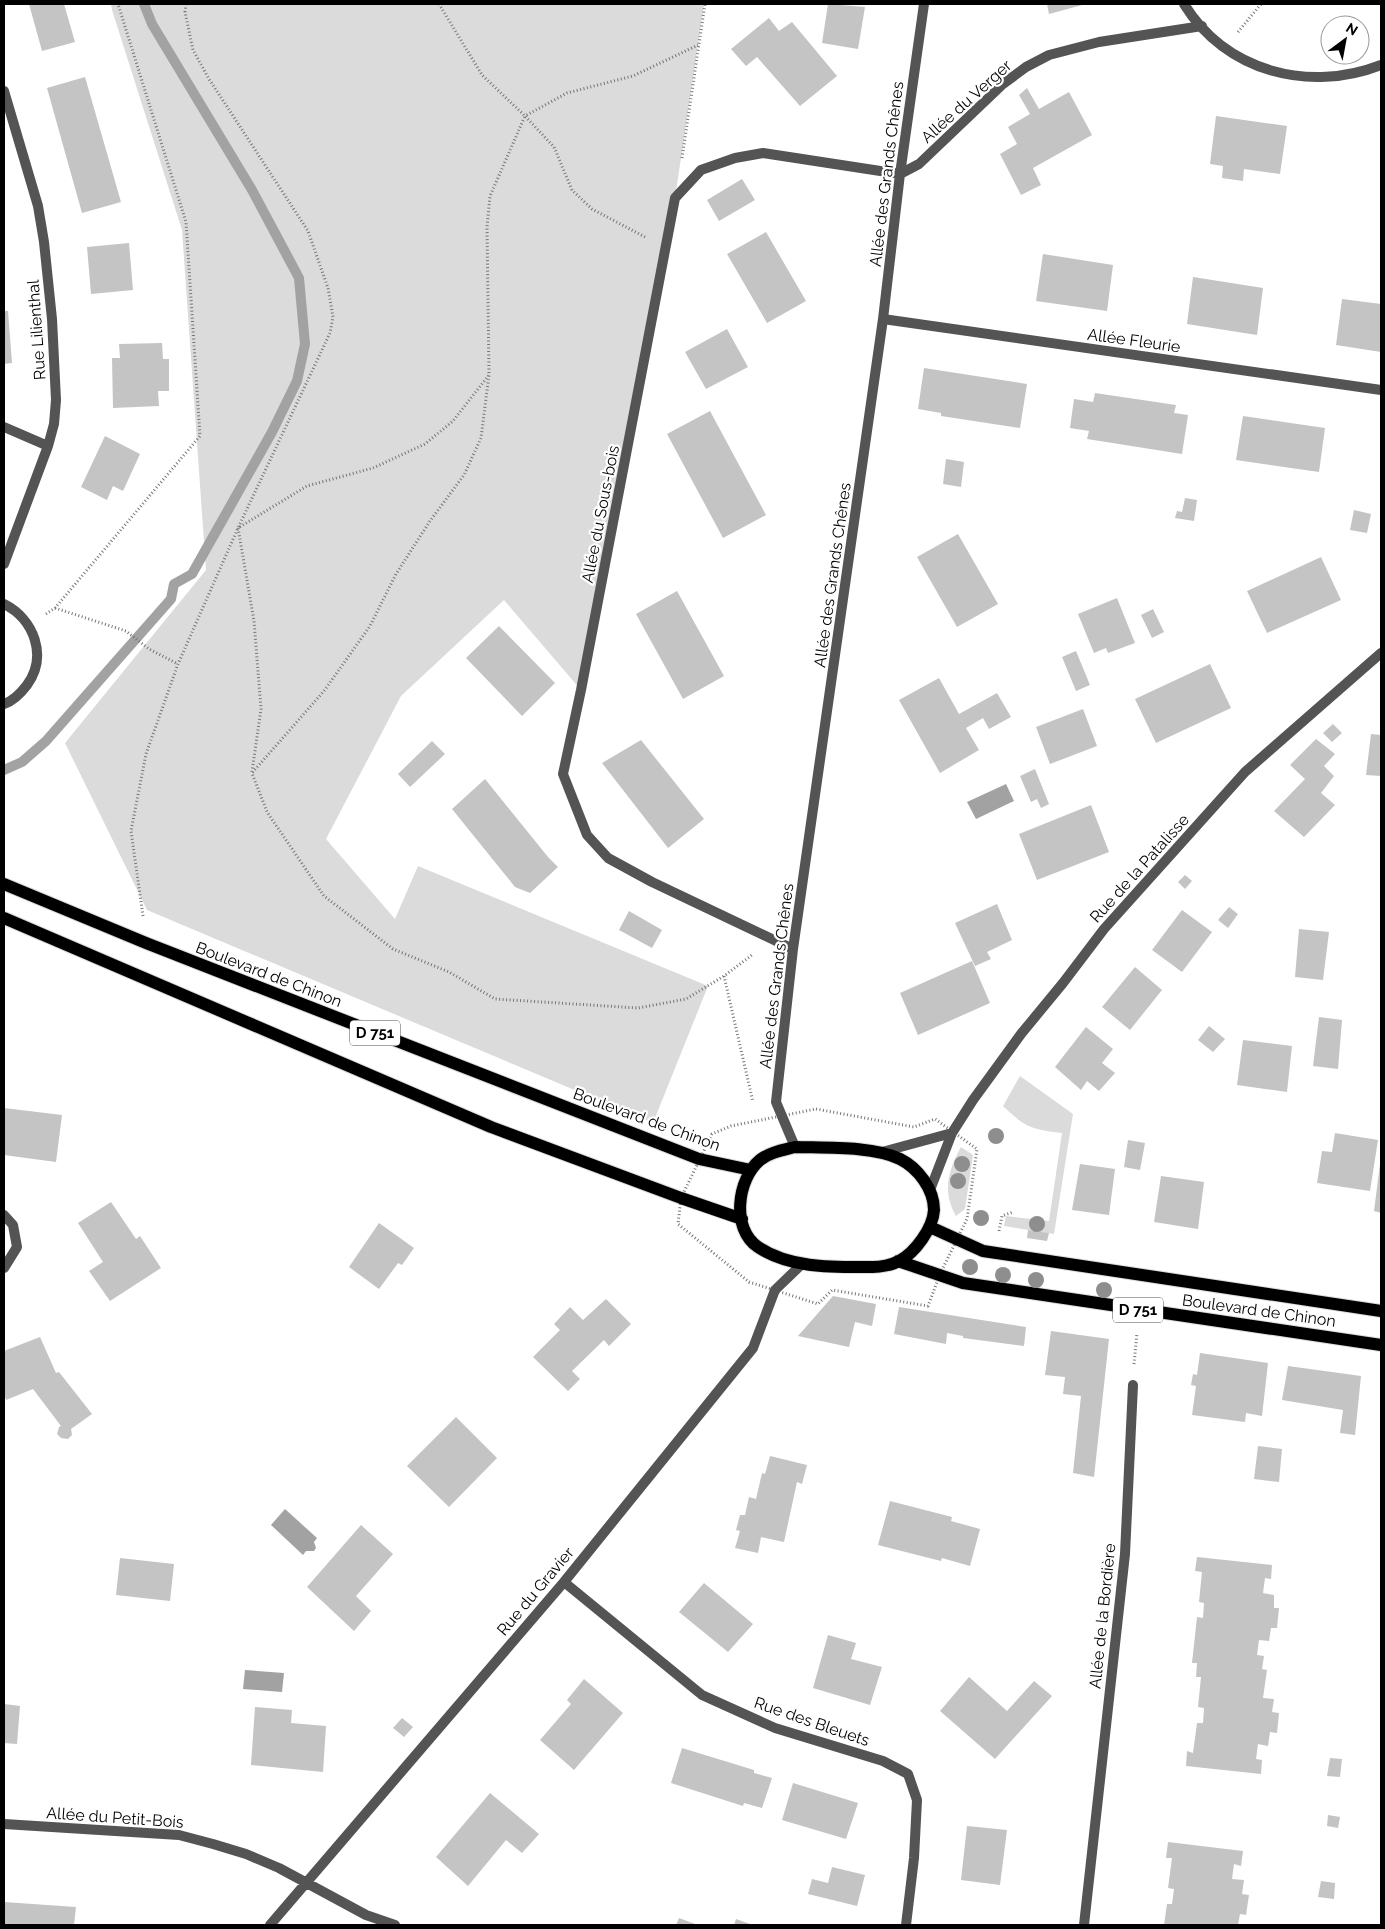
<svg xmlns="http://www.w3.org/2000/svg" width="1385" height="1929" font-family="Raleway,sans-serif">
<rect width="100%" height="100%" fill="#fff"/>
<path fill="#dbdbdb" d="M111,4H704L675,198L581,690L504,600L401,696L326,839L395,919L418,866L708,986L653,1123L147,910L65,743L206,570L182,230L112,10Z
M1020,1076L1073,1114L1054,1234L1004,1226L1006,1216L1049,1221L1062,1133C1031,1129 1026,1128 1003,1106Z
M961,1147L973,1155L965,1209L956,1216C942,1191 948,1171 961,1147Z"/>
<path fill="#a2a2a2" d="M1006,784L1014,801L976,819L967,802Z
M285,1509L317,1538L314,1542L316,1548L314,1551H306L303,1555L271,1525Z
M245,1670L284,1673L282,1692L243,1689Z"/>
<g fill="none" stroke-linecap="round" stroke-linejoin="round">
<path stroke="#a2a2a2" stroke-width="10" d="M4,770L22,762L46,741L171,599L174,584L192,574L272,432L297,381L305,344L299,278L252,190L152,24L144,4"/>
</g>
<path fill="#c4c4c4" d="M29,4H64L75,42L42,51Z
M828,4L865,7L858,49L822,43Z
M1047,4H1086L1049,14Z
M769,18L779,31L792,22L837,76L800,106L757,57L746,66L731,49Z
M85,77L121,202L82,213L47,88Z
M1027,88L1039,109L1069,92L1092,135L1033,168L1041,185L1021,195L1000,154L1017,144L1008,127L1030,114L1019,95Z
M1216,116L1287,126L1280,174L1244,169L1243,181L1222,178L1223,166L1210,164Z
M742,179L755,200L719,221L707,200Z
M766,232L806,301L767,323L727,254Z
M129,243L133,290L91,294L87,247Z
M1043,254L1113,265L1107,311L1036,301Z
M1193,277L1263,288L1257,335L1187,324Z
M1342,299L1381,304V352L1336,345Z
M4,311H8L12,363L4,364Z
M727,329L748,367L706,389L685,352Z
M162,343L163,359H169V391H158L159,406L113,408L112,358H120L119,344Z
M924,368L1027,384L1020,428L941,416V413L918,409Z
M1095,393L1176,405L1174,413L1188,415L1182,454L1087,439L1089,431L1070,428L1074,399L1093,402Z
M710,411L766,515L723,538L667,434Z
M1243,416L1325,428L1319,472L1236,460Z
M105,436L140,454L123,491L113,486L107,500L81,487Z
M946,459L964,462L961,487L943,484Z
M1185,498L1197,500L1194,521L1175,518L1177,511L1182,512Z
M1354,510L1371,514L1367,533L1350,530Z
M958,534L998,604L957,627L917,557Z
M1321,557L1341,600L1267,633L1247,591Z
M677,591L724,676L683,699L636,614Z
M1117,598L1135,643L1108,653L1106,648L1094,653L1078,614Z
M1153,609L1164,632L1152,638L1141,615Z
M499,626L555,683L522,716L466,658Z
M1076,651L1090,685L1076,691L1062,657Z
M1210,664L1231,708L1156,743L1135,699Z
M939,678L959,714L997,693L1011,717L989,729L983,718L966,728L979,750L940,773L899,700Z
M1083,709L1097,746L1050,764L1036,727Z
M1333,724L1342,733L1332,742L1323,733Z
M1371,734L1381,735V776L1366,775Z
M1316,739L1335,754L1324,766L1334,776L1321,793L1335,805L1304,837L1274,811L1305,779L1290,765Z
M641,740L704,819L668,848L602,763Z
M432,741L445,754L410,787L398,774Z
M1035,769L1049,804L1041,808L1037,799L1031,802L1020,776Z
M485,779L548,857L558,867L530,893L515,887L452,809Z
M1091,805L1109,852L1037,880L1019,834Z
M1185,875L1192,881L1185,889L1178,882Z
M997,904L1012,940L987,952L991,959L975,966L955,923Z
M1229,907L1238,914L1228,928L1218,920Z
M1182,910L1212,932L1182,972L1152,950Z
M629,911L662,930L652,948L619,930Z
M1299,929L1329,932L1323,980L1295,977Z
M972,961L990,1003L918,1035L900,993Z
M1135,967L1162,990L1130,1030L1102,1007Z
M1319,1017L1342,1020L1338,1069L1313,1066Z
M1209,1026L1225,1039L1213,1052L1198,1040Z
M1086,1027L1113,1049L1102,1063L1115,1073L1099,1091L1087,1081L1081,1090L1055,1067Z
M1243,1040L1292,1046L1287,1092L1237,1085Z
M4,1108L62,1115L56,1162L4,1155Z
M1335,1133L1378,1140L1370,1191L1317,1183L1322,1151L1332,1152Z
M1128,1140L1145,1143L1140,1170L1124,1167Z
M1080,1164L1115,1169L1109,1215L1072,1210Z
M1380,1164H1381V1213L1374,1211Z
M1161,1176L1204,1182L1198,1229L1154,1222Z
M111,1202L136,1239L140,1236L161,1268L110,1301L89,1271L103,1262L78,1223Z
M379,1223L414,1248L402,1265L398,1263L379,1289L349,1267Z
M1028,1230L1049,1233L1047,1241L1027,1238Z
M833,1296L876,1304L872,1326L855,1322L849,1347L798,1336Z
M606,1299L631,1324L609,1346L604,1340L572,1371L580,1379L568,1391L533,1357L560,1330L554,1324L570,1307L583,1320Z
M899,1307L1026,1327L1024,1346L963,1338V1336L947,1333L946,1344L894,1334Z
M1051,1331L1109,1339L1094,1477L1073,1473L1081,1396L1063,1394L1065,1377L1045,1375Z
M40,1337L56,1373L59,1372L92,1414L71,1429L72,1435L68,1439L61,1438L57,1434L59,1427L61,1426L33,1389L6,1400L4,1394V1351Z
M1200,1353L1268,1363L1262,1416L1246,1413L1245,1422L1192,1415L1196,1386L1191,1385L1193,1374L1197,1375Z
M1288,1366L1361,1376L1355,1435L1340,1433L1343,1410L1282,1400Z
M456,1417L497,1458L449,1507L407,1466Z
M1258,1446L1282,1449L1279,1482L1254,1479Z
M770,1456L807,1465L802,1484L797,1482L784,1542L761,1537L758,1553L735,1548L740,1531L736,1530L740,1515H745L749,1497L756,1499L762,1473L765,1474Z
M890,1501L952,1517L951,1521L980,1529L970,1566L942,1558L941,1561L878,1545Z
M361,1525L393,1554L356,1596L371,1611L354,1631L307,1587Z
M1197,1557L1272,1565L1271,1579L1265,1578L1263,1593L1274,1595V1608H1279L1277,1628H1271L1269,1641L1259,1640L1257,1655L1264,1656L1262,1669L1267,1670L1263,1698L1274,1699L1272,1712L1279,1713L1277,1733L1270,1732L1268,1746L1258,1744L1256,1759L1262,1760L1261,1774L1186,1766L1187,1751L1193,1753L1197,1723H1203L1204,1708L1198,1707L1201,1677H1196L1197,1663H1192L1197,1617L1203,1618L1204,1603L1199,1602L1202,1572L1195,1571Z
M120,1558L174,1564L170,1601L116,1595Z
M704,1583L753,1624L728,1652L679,1612Z
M828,1635L856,1643L851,1659L882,1667L870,1705L813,1688Z
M969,1677L1007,1711L1034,1681L1052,1696L995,1759L940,1711Z
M584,1679L623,1713L574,1770L540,1740L571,1704L567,1700Z
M4,1704L20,1706L17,1744L4,1743Z
M255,1707L292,1710L291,1723L326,1726L323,1772L251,1765Z
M402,1718L413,1727L404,1737L393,1728Z
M682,1748L754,1770V1773L772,1778L762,1808L744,1803L743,1806L671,1783Z
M1330,1758L1342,1759L1340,1777L1327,1776Z
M793,1783L858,1803L846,1839L782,1820Z
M490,1793L539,1834L522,1853L506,1840L468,1886L436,1857Z
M1328,1815L1340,1817L1338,1828L1327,1826Z
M967,1826L1007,1830L1000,1885L961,1880Z
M1168,1842L1243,1851L1241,1866L1234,1864L1232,1879L1244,1880L1242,1894L1249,1895L1246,1915L1240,1914L1238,1925H1164L1167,1904H1172L1174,1889L1168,1888L1172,1858H1166Z
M832,1867L865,1875L857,1906L808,1894L812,1879L828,1883Z
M1321,1881L1335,1883L1334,1899L1318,1897Z
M4,1902L76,1907L74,1925H4Z
M679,1918L698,1925H676Z
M736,1919L753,1925H734Z"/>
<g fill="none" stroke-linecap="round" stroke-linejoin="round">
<g stroke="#dbdbdb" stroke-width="14">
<path id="primary" d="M4,884L146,943L699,1159L751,1170
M4,918L491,1127L681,1198L742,1219
M795,1147C825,1148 873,1146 900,1159C918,1168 934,1189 934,1210C933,1228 915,1253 899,1261C892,1265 880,1267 873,1267C835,1267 791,1269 758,1247C731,1229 737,1179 760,1160C770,1152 783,1150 795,1147Z
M930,1227L983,1251L1381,1311
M898,1261L963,1283L1381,1345"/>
</g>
<path stroke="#767676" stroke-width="3" stroke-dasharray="1 2.5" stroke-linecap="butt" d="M439,4L482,75L525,116L490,196L487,227L489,375L481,438L464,475L430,521L396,574L370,626L324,691L252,773L267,812L324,896L393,949L449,972L495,999L638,1008L686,999L724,976L752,955
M1238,32L1261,4
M682,158L705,4
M645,237L592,209L572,190L554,147L525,116L567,93L633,76L698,45
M55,608L126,631L149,649L178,664
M46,614L55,608L200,436L186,222L118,4
M252,772L261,709L254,621L238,528L307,486L373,468L425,444L453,421L489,375
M143,916L131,831L146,754L178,664L238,528L330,333L333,317L328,288L308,231L209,79L193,50L185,12L186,4
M724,976L753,1102
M816,1109L914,1127L935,1119L977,1149L967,1219L940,1274L928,1306L832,1290L818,1304L749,1282L678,1224L681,1198L712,1134L731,1126Z
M999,1231L1002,1216L1013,1212
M1134,1364L1137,1333"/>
<path stroke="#545454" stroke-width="10" d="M1184,4C1226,72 1309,93 1381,65
M4,91L38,206L44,242L52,319L56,400L54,424L48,446L4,564
M883,319L1381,390
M4,427L48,446
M4,604C34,619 48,656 27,685C21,693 13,701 4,704
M793,949L652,882L608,858L587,835L563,774L581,690L675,198L701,170L735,158L763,153L900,174L919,164L1003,84L1026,67L1049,55L1099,42L1202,26
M795,1147L776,1102L793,949L883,319L900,174L924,4
M882,1152L952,1133
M930,1190L952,1133L973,1100L1021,1034L1063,983L1104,929L1245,772L1381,653
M4,1215L13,1225L17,1247L4,1268
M564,1582L702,1695L775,1728L883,1761L908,1774L917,1800L914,1858L906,1925
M4,1824L179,1835L213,1844L246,1854L279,1868L366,1915L395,1925
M270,1925L564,1582L753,1348L775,1290L802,1264
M1084,1925L1125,1554L1133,1385"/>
<use href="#primary" stroke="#000" stroke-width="12"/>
</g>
<g fill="#8e8e8e">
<circle cx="996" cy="1136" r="8"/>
<circle cx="962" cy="1164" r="8"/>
<circle cx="958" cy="1181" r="8"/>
<circle cx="981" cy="1218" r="8"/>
<circle cx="1037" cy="1224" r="8"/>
<circle cx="970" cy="1267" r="8"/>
<circle cx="1003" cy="1275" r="8"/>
<circle cx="1036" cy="1280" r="8"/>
<circle cx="1104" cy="1290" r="8"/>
</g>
<g text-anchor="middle" stroke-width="4.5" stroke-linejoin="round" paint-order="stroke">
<g fill="#fff" stroke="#4c4c4c" stroke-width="1">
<rect x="350" y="1020.5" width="50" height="25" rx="4"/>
<rect x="1113" y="1297.5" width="50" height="25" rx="4"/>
</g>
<g font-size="15" font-weight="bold" fill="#000">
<text x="375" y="1038">D 751</text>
<text x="1138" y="1315">D 751</text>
</g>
<g font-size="16" fill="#000" stroke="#fff">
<text transform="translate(966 101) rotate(-42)" y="6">Allée du Verger</text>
<text transform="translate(886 174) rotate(-83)" y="6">Allée des Grands Chênes</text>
<text transform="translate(36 330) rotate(-94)" y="6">Rue Lilienthal</text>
<text transform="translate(1134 340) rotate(8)" y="6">Allée Fleurie</text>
<text transform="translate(600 514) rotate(-79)" y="6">Allée du Sous-bois</text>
<text transform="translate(832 575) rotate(-82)" y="6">Allée des Grands Chênes</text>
<text transform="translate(1139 868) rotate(-48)" y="6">Rue de la Patalisse</text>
<text transform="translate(269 974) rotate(21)" y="6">Boulevard de Chinon</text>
<text transform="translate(776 976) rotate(-83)" y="6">Allée des Grands Chênes</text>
<text transform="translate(647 1119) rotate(20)" y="6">Boulevard de Chinon</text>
<text transform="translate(1259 1310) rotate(8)" y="6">Boulevard de Chinon</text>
<text transform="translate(535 1591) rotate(-50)" y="6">Rue du Gravier</text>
<text transform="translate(1102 1616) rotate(-84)" y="6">Allée de la Bordière</text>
<text transform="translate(812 1721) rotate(19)" y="6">Rue des Bleuets</text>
<text transform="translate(115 1817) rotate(4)" y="6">Allée du Petit-Bois</text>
</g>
</g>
<rect width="1385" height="1929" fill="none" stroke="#000000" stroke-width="10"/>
<g transform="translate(1345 40) rotate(32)"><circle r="24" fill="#ffffff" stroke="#999999"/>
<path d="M0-4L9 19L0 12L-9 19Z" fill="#000000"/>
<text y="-8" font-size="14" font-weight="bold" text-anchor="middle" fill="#000000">N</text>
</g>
</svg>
